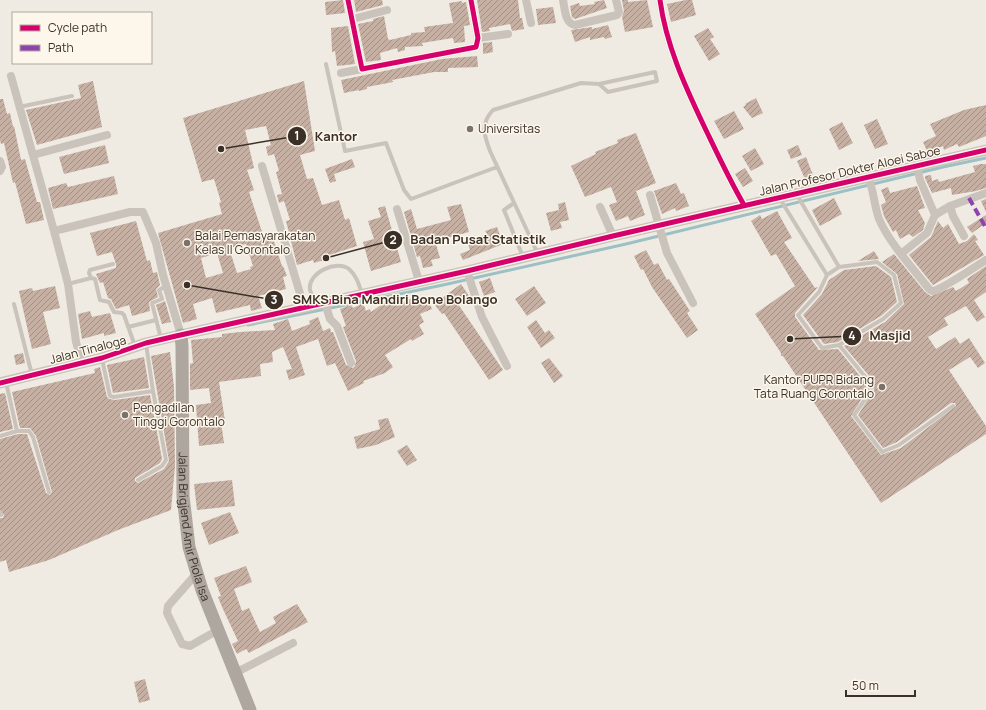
<svg xmlns="http://www.w3.org/2000/svg" width="986" height="710" font-family="Manrope,sans-serif">
<defs>
<pattern id="building-hatch" width="6" height="6" patternUnits="userSpaceOnUse"><rect width="6" height="6" fill="#c5b0a3"/><path d="M-1 1l2-2M0 6l6-6M5 7l2-2" fill="none" stroke="#a19085"/></pattern>
</defs>
<rect width="100%" height="100%" fill="#efebe3"/>
<g fill="none" stroke-linecap="round" stroke-linejoin="round">
<path stroke="#9cc0c4" stroke-width="3" d="M248,325L443,285L626,244L943,167L986,158"/>
</g>
<path fill="url(#building-hatch)" fill-rule="evenodd" d="M343,0L345,13L326,15L325,2Z
M354,0H382L383,5L356,12Z
M477,0H518L520,18H522L524,29L512,31L510,24L489,28L490,31L482,32Z
M604,0L607,8L575,19L572,17L570,6L579,3L580,6L595,4L594,2Z
M622,0H628V2L647,0L653,27L625,32L622,17L624,11Z
M686,0H692L696,15L671,22L667,4Z
M462,1V3L466,2L470,25L464,26L465,42L454,43L453,38L422,43L423,46L405,47V50L398,52L397,48L380,53L381,60L366,62L358,24L373,21V19L384,16L388,39L390,40L411,35V33L425,32L424,27L453,23L449,3Z
M553,7L556,23L538,25L536,9Z
M608,25L612,37L605,39L604,37L590,40V37L575,42L571,30L592,27V29Z
M348,26L355,64L337,66L335,51L332,52L331,28Z
M708,28L714,37L710,39L720,54L709,61L694,36Z
M492,42L493,52L483,54V43Z
M477,56L478,67L448,68V72H434L392,80L393,82L367,87V89L359,91V90L344,93L341,80L442,59Z
M93,81L102,127L37,145L26,110L81,98L78,85Z
M304,81L315,151L300,155L307,179L313,178L322,205L339,200L345,220L349,218L357,246L323,257L324,260L314,263L313,260L297,265L286,221L290,220L284,201L279,203L277,195L282,194L276,172L279,171L274,154L268,156L266,147L271,145L266,126L245,130L254,168L247,170L254,190L249,192L265,241L273,238L282,266H283L287,276L283,277L286,289L258,296L262,308L251,311L250,305L216,313L212,298L193,304L197,319L183,323L158,233L222,214L219,203L221,202L214,179L202,182L183,118ZM246,244L253,266L250,267L251,269L237,273L229,248ZM217,253L223,273L206,278L201,258Z
M756,98L763,113L752,118L743,107L746,105L745,104Z
M0,99H3L7,114L10,113L13,127L14,126L21,160L25,159L37,202H40L44,220L26,224L15,182L13,183L4,143L1,144L0,140Z
M986,105V136L959,147L957,144L944,150L943,146L928,153L923,142L936,136L930,124L964,110Z
M734,111L744,129L724,139L714,121Z
M877,119L888,144L875,149L864,125Z
M842,122L853,143L839,150L829,129Z
M636,133L656,183L636,191L645,215L630,221L628,216L616,221L609,205L617,202L611,187L585,197L571,166L596,154L595,152L618,143L617,140Z
M105,145L109,163L64,174L59,157Z
M798,145L802,155L791,159L787,150Z
M755,148L764,164L751,171L742,156Z
M806,157L813,175L805,179L797,161Z
M352,159L355,167L334,174L336,181L330,183L325,169Z
M981,164H986V188L976,191L952,195L951,188L932,193L925,178V176L931,175L932,181L938,179L939,182L975,172L973,166Z
M745,168L753,181L743,187L735,174Z
M114,176L118,194L53,209L48,188L66,183L68,187Z
M676,183L681,194L684,193L689,206L676,211L675,208L662,214L654,191Z
M917,186L925,208L918,210L925,223L923,230L913,237L909,234L900,239L896,230L893,232L884,216L881,205L886,202L881,190L888,187L890,193Z
M834,198L842,214L820,226L812,210Z
M986,199V212L981,201Z
M565,202L569,220L560,222L562,228L551,231L546,213L559,210L558,204Z
M461,204L469,232L435,241L440,258L431,260L433,266L423,268L420,256L417,257L404,212L411,209L417,229L451,220L447,207Z
M385,206L401,262L371,271L363,242L374,239L368,221L381,217L378,208Z
M777,211L792,238L784,242L815,288L818,287L795,313V317L819,350L838,349L864,381L867,390L851,416L881,455L901,448L956,406L955,403H951L897,442L883,448L858,415L874,390L870,377L844,346L885,322L904,304L897,274L882,262L894,254L925,292L931,296L953,287L956,291L969,283L967,279L986,266V292L974,300L985,317L977,322L966,306L944,318L948,325L928,337L936,349L955,337L960,344L969,338L985,363L978,368L970,357L949,370L986,426V434L881,503L783,356H781V353L755,314L795,286L776,254L771,256L751,221L760,215L762,219Z
M986,215V223L972,233L967,227Z
M136,221L147,261L150,260L153,273L157,272L160,285L156,289L158,297L149,302L150,311L132,316L129,305L116,309L111,299L108,298L103,282L100,283L96,274L116,268V264L112,252L97,256L90,233Z
M938,221L943,228L948,224L959,244L967,241L974,234L978,240L975,241L984,255L933,285L909,255L931,237Z
M497,227L503,244L463,260L460,254L470,250L467,241L487,234L485,231Z
M646,250L654,265L658,263L667,280L669,279L690,311L687,313L698,330L687,338L652,287L643,269L641,270L634,256Z
M874,251L879,259L858,261Z
M876,266L891,277L897,302L881,316L838,342L824,344L803,315L822,294L829,280L844,270Z
M490,278L495,292L484,296L479,282Z
M461,284L469,296L458,304L503,370L489,380L444,313L442,314L434,304Z
M55,286L60,308L43,312L51,344L32,349L19,291L32,288L33,291Z
M534,286L546,303L527,316L515,299Z
M392,297L398,305L412,298L414,303L427,297L432,309L420,314L424,322L419,325L424,334L412,341L411,339L385,355L393,367L385,373L363,381L364,383L348,391L335,363L327,366L318,339L296,347L305,375L289,380L286,370L292,369L283,347L272,352L273,362L260,364L261,376L219,382L225,421L221,422L224,443L199,446L196,405L211,403L209,388L190,390V364L193,363L191,340L222,337V334L240,332L275,330L273,324L288,319L292,331L310,324L309,321L318,317L323,331L330,328L331,332H333L346,365L353,368L355,366L356,361L343,327L346,326L340,309L351,305L353,308L363,303L366,311L370,309L371,312Z
M165,301L171,322L162,324L156,305Z
M90,311L92,317L110,313L116,333L104,336V333L82,339L78,314Z
M536,320L545,333L549,330L555,338L541,348L527,327Z
M170,352L174,387L175,466L171,510L118,530L49,560L9,572L6,560L0,562V518H3L4,515L0,510V439L18,434H27L46,493L50,495L52,492L36,436L30,428H20L12,392L95,373L94,369L100,367L107,397L109,399L115,400L150,395L162,459L160,463L135,478V481L138,483L164,469L169,461L151,356Z
M23,353L25,363L16,365L14,355Z
M144,357L149,388L113,393L107,365Z
M549,358L563,376L554,383L541,363Z
M5,393L13,429L0,432V394Z
M388,418L395,437L376,445L357,449L354,437L380,429L378,420Z
M407,445L417,460L407,466L397,451Z
M232,480L235,506L197,510L194,484Z
M230,512L239,533L209,545L201,523Z
M246,566L252,582L234,589L242,611L249,608L260,632L276,623L273,617L297,604L308,622L249,653L246,649L237,654L232,644L238,641L222,607L218,597L221,596L214,578Z
M145,679L150,700L139,703L134,682Z"/>
<g fill="none" stroke-linecap="round" stroke-linejoin="round">
<path stroke="#c9c3bb" stroke-width="4" d="M326,64L345,151L386,143L404,190L411,199L497,167
M19,107L72,96
M797,195L839,267
M780,199L827,275
M514,203L504,210L523,257
M538,254L490,151C484,135 480,124 493,110L581,83L599,84L655,72L657,81L608,92L599,84
M91,278L89,273L90,270L113,264
M68,284L91,278L95,279L100,300L109,302L114,312L122,313L124,315L135,346
M14,304L32,375
M317,304C315,300 311,294 310,290C307,273 337,259 349,269C357,276 359,285 362,294
M128,327L156,320
M161,339L152,303L162,299L159,290L166,286
M839,345L883,319L901,303L894,275L877,262L839,267L827,275L819,292L798,315L822,348L839,345L867,379L871,391L854,415L882,452L899,445L953,406
M102,359L110,396L114,397L153,391L146,344
M17,431H29L33,437L49,492
M0,436L17,431L6,382
M138,480L162,466L166,460L153,391
M0,513L1,515"/>
<path stroke="#c9c3bb" stroke-width="8" d="M348,0L362,69L476,47L478,38L471,0
M526,0L531,23
M563,0C565,9 565,24 575,25L617,15L619,12L616,0
M660,0C666,45 685,86 704,126C717,153 729,179 744,205
M353,19L387,10
M478,38L508,34
M341,73L362,69
M11,76L54,231
M33,155L107,135
M0,161L2,167L0,171
M262,166L304,307
M917,166L920,180L935,215
M868,177C874,191 874,205 879,219C890,244 912,267 929,289L932,291C940,291 976,266 986,260
M650,195L667,253L693,303
M950,206L986,193
M600,207L613,236
M397,209L419,281
M902,253L927,233L935,215L950,206L953,216L964,236
M467,271L482,317L507,366
M325,303L330,319L337,326L351,363
M82,363L76,342L68,284L54,231L130,212H143L156,243L163,275L181,335
M197,573L168,606L167,613L182,644L190,646L218,630
M235,673L293,643"/>
<path stroke="#c9c3bb" stroke-width="11" d="M0,383L102,358L146,343L176,336L467,271L613,236L986,150"/>
<path stroke="#aea7a0" stroke-width="13" id="s1" d="M181,335L182,346L183,496L189,547L202,590L250,710"/>
<path stroke="#8e44ad" stroke-width="4" stroke-dasharray="8 4" stroke-linecap="butt" d="M969,198L986,228"/>
<g stroke="#fcf6eb" stroke-width="8">
<path id="cycleway" d="M348,0L362,69L476,47L478,38L471,0
M660,0C666,45 685,86 704,126C717,153 729,179 744,205
M0,383L102,358L146,343L176,336L467,271L613,236L986,150"/>
</g>
<use href="#cycleway" stroke="#d6006c" stroke-width="5"/>
</g>
<g fill="#7a7169" stroke="#fcf6eb" stroke-width="1.5">
<circle cx="470" cy="129" r="4"/>
<circle cx="187" cy="243" r="4"/>
<circle cx="882" cy="387" r="4"/>
<circle cx="125" cy="415" r="4"/>
</g>
<g text-anchor="middle" stroke-width="3" stroke-linejoin="round" paint-order="stroke">
<g font-size="12" fill="#3b3028" stroke="#fcf6eb" text-anchor="start">
<text x="478" y="133">Universitas</text>
<text x="195" y="240">Balai Pemasyarakatan<tspan x="195" dy="14">Kelas II Gorontalo</tspan></text>
<text x="874" y="384" text-anchor="end">Kantor PUPR Bidang<tspan x="874" dy="14">Tata Ruang Gorontalo</tspan></text>
<text x="133" y="412">Pengadilan<tspan x="133" dy="14">Tinggi Gorontalo</tspan></text>
</g>
<g font-size="12" fill="#3b3028" stroke="#fcf6eb">
<text transform="translate(850 171) rotate(-13)" y="4">Jalan Profesor Dokter Aloei Saboe</text>
<text transform="translate(88 350) rotate(-15)" y="4">Jalan Tinaloga</text>
<text dy="4" stroke="none"><textPath href="#s1" startOffset="193">Jalan Brigjend Amir Piola Isa</textPath></text>
</g>
</g>
<path fill="none" stroke="#3b3028" stroke-width="1.5" d="M221 149L297 136M326 258L393 240M187 285L274 300M790 339L852 336"/>
<g fill="#3b3028" stroke="#fcf6eb" stroke-width="1.5">
<circle cx="221" cy="149" r="4"/>
<circle cx="326" cy="258" r="4"/>
<circle cx="187" cy="285" r="4"/>
<circle cx="790" cy="339" r="4"/>
<circle cx="297" cy="136" r="10"/>
<circle cx="393" cy="240" r="10"/>
<circle cx="274" cy="300" r="10"/>
<circle cx="852" cy="336" r="10"/>
</g>
<g font-size="12" text-anchor="middle" font-weight="bold" fill="#fff">
<text x="297" y="140">1</text>
<text x="393" y="244">2</text>
<text x="274" y="304">3</text>
<text x="852" y="340">4</text>
</g>
<g font-size="13" text-anchor="middle" font-weight="bold" fill="#3b3028" stroke="#fcf6eb" stroke-width="3" stroke-linejoin="round" paint-order="stroke">
<text x="336" y="141">Kantor</text>
<text x="478" y="244">Badan Pusat Statistik</text>
<text x="395" y="304">SMKS Bina Mandiri Bone Bolango</text>
<text x="890" y="340">Masjid</text>
</g>
<rect x="12" y="12" width="140" height="52" fill="#fcf6eb" stroke="#afa79d"/>
<rect x="20" y="25" width="20" height="6" fill="#d6006c" stroke="#afa79d"/>
<text x="48" y="32" font-size="12" fill="#3b3028">Cycle path</text>
<rect x="20" y="45" width="20" height="6" fill="#8e44ad" stroke="#afa79d"/>
<text x="48" y="52" font-size="12" fill="#3b3028">Path</text>
<path d="M846 690v6h69v-6" fill="none" stroke="#3b3028" stroke-width="2"/>
<text x="852" y="690" font-size="12" fill="#3b3028" stroke="#fcf6eb" stroke-width="3" paint-order="stroke">50 m</text>
</svg>
